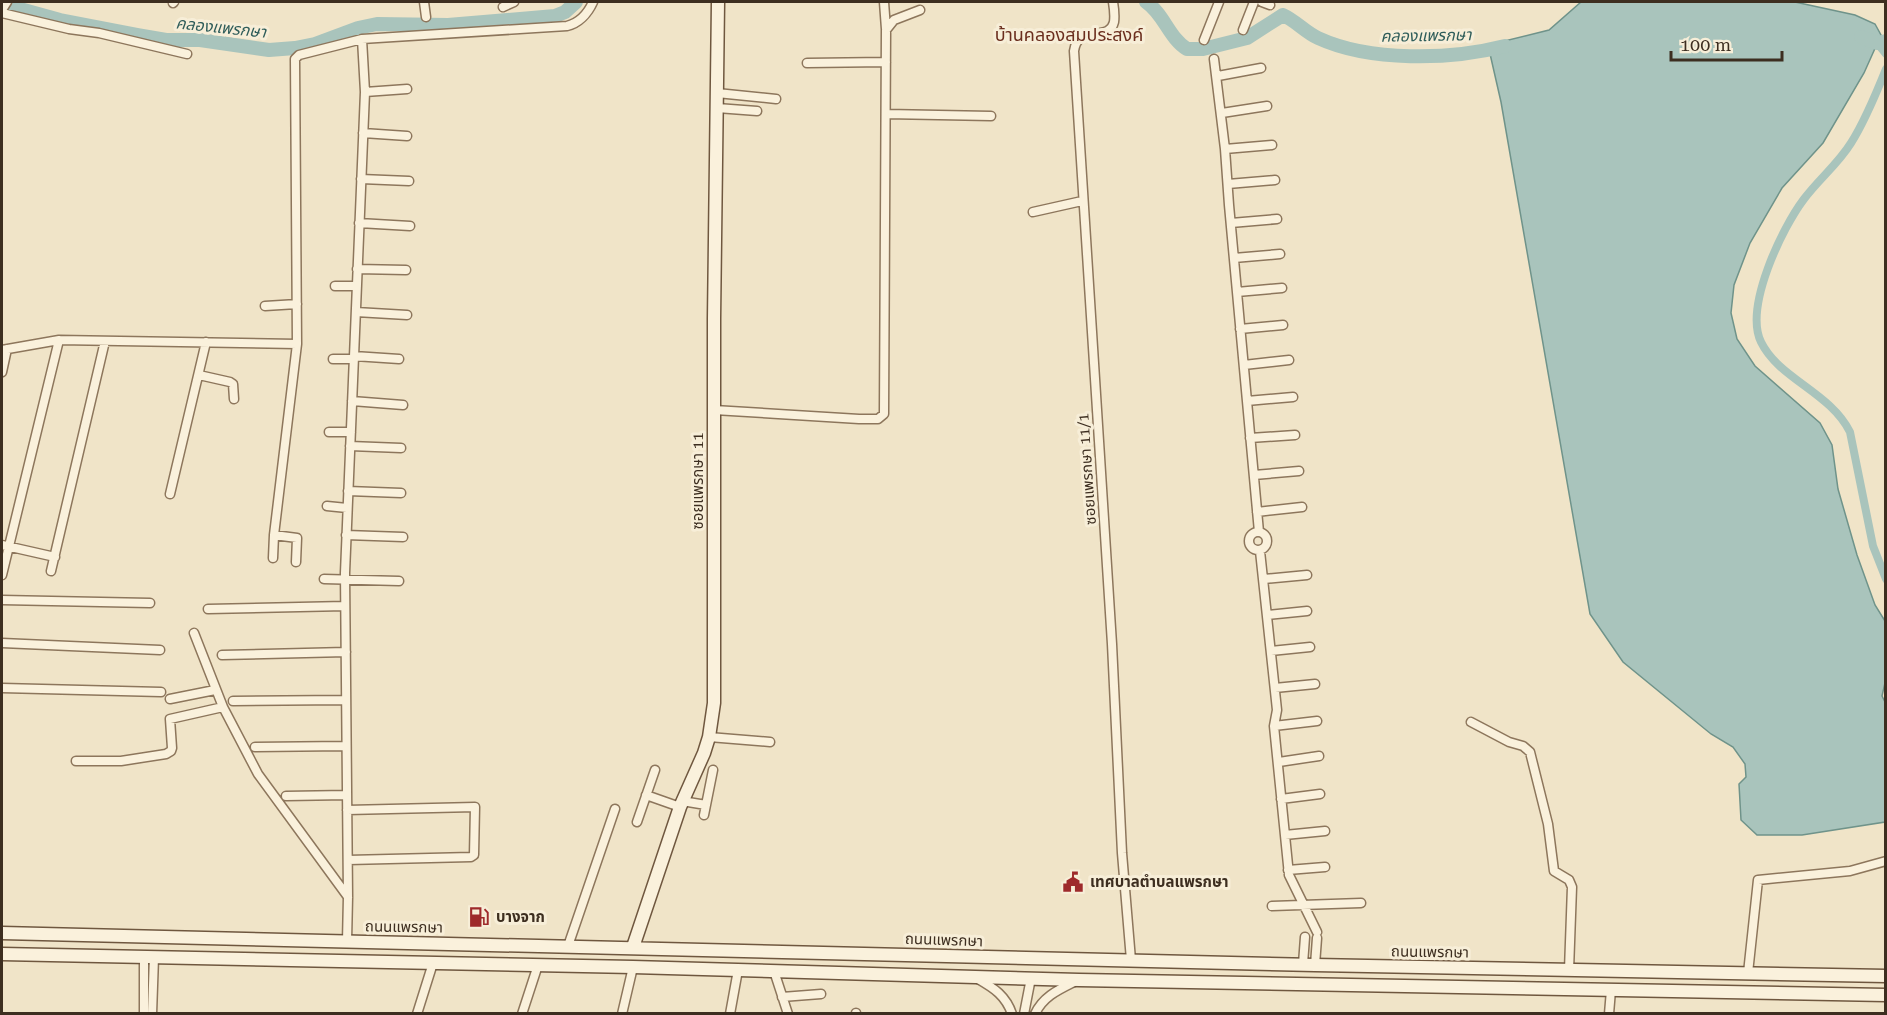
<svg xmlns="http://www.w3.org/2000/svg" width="1887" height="1015" font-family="'Roboto Serif','Noto Sans Thai',serif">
<rect width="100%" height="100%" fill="#f0e4c8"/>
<path fill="#a9c4bc" stroke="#6f938a" stroke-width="1.5" d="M1581,2H1795L1855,15L1875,24L1881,35L1864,73L1823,143L1782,188L1750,243L1734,285L1731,313L1737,339L1755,366L1820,423L1832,445L1838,489L1857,555L1875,605L1885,621V683L1882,696L1886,704L1885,822L1802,835H1757L1741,820L1739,784L1746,777L1745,764L1733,747L1711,734L1623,662L1590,614L1501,102L1488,45L1549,30Z"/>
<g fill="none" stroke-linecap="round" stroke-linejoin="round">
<path stroke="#a9c4bc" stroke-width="8" d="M1877,43L1886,54
M1886,69C1876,94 1865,121 1851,143C1838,164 1819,179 1804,199C1782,228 1744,307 1761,342C1779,379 1830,392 1850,432L1873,546L1886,579"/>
<path stroke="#a9c4bc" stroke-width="14" d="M1146,2C1164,14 1169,38 1187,49H1203L1247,38L1283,15
M2,4L60,20L138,35L166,40H200L269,50L295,48L315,44L358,28L377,24L448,25L555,16L565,12L576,2
M1283,15C1296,21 1305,32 1318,38C1370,62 1450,60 1505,46
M1861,37L1877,43L1886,41"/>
<g stroke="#8d765c" stroke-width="11">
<path id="street" d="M424,2L426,17
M884,2L886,29
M1113,2C1114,8 1115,15 1114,22C1109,43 1078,23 1074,51L1112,644L1122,853L1131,960
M1262,2L1270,5
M173,3L174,2
M503,7L514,2
M2,10L7,2
M2,13L69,29L99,33L187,54
M1243,30L1254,2
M1204,40L1219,2
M1214,59L1225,149L1229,205L1259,532
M807,63L886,62
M1218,76L1261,68
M365,92L407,89
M717,93L776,99
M717,108L757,111
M1222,113L1267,106
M886,114L991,116
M363,133L407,136
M1225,149L1272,145
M361,179L409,181
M1228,184L1275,180
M1033,212L1082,201
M359,223L410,226
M1231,223L1277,219
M1234,258L1280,254
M357,269L406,270
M335,286H357
M1237,292L1282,288
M265,306L297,304
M356,312L407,315
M1240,329L1283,325
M2,350L59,340L297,344
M354,356L399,359
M333,359H354
M1244,365L1289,360
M2,372L7,349
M199,375L230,382L233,384L234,399
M352,401L403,405
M1247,401L1293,397
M714,410L859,419H878L884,414L886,30L894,20L920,10
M329,432H351
M1250,438L1295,435
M350,446L401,448
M1254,475L1299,471
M348,491L401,493
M170,494L206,342
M327,506L347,508
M1257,512L1302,507
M1249 541a9 9 0 1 1 18 0a9 9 0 1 1-18 0Z
M346,535L403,537
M2,545L55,557
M1260,551L1277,710L1274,726L1289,875L1317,932
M273,558L274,535
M296,562L297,538L274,535L297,344L295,59L299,55L362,39L567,26C579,23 588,13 593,2
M51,571L105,341
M2,575L59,340
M324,579L399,581
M1264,579L1307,575
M2,600L150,603
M208,609L345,606
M1267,615L1307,611
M194,633L223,707
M2,643L160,650
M1271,651L1310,647
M222,655L346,652
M2,688L161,692
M1275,688L1315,684
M170,699L215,690
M233,701L346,700
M1471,722L1509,742L1523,746L1530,752L1548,824L1554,871L1569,880L1572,887L1569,970
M1274,726L1317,721
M709,737L770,742
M255,747L345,746
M76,761H121L166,754L171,751L172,748L170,719L223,707L258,774L348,897
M1279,762L1319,756
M646,795L680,807
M286,796L347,795
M1281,799L1320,794
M682,801L706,805
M347,810L475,807L474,855L471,857L348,860
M704,815L713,770
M637,822L655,770
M1285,835L1325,831
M1288,870L1325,867
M1272,906L1361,903
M347,941L348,897L345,573L365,92L362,39
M568,946L615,809
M1303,964L1305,937
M1315,965L1317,938
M774,971L788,1014
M1748,973L1758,880L1850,871L1886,861
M978,979C994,988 1006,996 1012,1014
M782,997L821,994
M856,1013V1014
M144,1014V956
M152,1014L154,957
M417,1014L433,963
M522,1014L538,965
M622,1014L633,967
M730,1014L738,970
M1024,1014L1031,978
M1035,1014C1043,996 1060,989 1076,981
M1609,1014L1611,990"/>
</g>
<g stroke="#6f573f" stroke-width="15">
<path id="secondary" d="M2,933L1315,965L1886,976
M633,947L680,807L704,753L709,737L714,703V319L718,2
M2,954L633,967L1079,980L1886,995"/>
</g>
<use href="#street" stroke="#faf1dc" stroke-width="8"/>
<use href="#secondary" stroke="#faf1dc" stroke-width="12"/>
</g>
<defs>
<g id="civic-bare" transform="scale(1.62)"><path d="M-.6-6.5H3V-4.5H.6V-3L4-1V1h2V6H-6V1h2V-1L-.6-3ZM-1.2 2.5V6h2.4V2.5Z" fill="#9e2a2b" stroke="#f7eed8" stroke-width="2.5" paint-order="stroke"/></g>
<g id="fuel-bare" transform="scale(1.62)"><path d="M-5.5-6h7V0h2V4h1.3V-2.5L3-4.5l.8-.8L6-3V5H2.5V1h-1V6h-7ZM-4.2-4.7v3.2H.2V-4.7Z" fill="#9e2a2b" stroke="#f7eed8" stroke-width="2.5" paint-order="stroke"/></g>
</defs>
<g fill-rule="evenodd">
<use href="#civic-bare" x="1073" y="882"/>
<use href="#fuel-bare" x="479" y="917"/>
</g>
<g text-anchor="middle" stroke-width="6" stroke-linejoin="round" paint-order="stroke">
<g font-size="15" fill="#3d2e20" stroke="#f7eed8">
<text transform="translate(1087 469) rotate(-94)" y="5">ซอยแพรกษา 11/1</text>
<text transform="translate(698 481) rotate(-90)" y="5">ซอยแพรกษา 11</text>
<text transform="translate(404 927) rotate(1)" y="5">ถนนแพรกษา</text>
<text transform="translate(944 940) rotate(2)" y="5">ถนนแพรกษา</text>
<text transform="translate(1430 952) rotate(1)" y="5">ถนนแพรกษา</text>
</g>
<g font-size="15" font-weight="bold" fill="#3d2e20" stroke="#f7eed8" text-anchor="start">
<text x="1090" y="887">เทศบาลตำบลแพรกษา</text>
<text x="496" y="922">บางจาก</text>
</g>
<g font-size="16" font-style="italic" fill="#2f5d5a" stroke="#f7eed8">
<text transform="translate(221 27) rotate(6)" y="6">คลองแพรกษา</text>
<text transform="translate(1426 35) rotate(-1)" y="6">คลองแพรกษา</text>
</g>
<g font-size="18" fill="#6b2e1e" stroke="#f7eed8">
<text x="1069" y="41">บ้านคลองสมประสงค์</text>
</g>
</g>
<rect width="1887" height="1015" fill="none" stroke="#3d2e20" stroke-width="6"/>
<path d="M1671 51v9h111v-9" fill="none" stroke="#3d2e20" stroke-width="3"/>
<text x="1680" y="51" font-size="18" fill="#3d2e20" stroke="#f7eed8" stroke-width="4.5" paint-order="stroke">100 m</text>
</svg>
